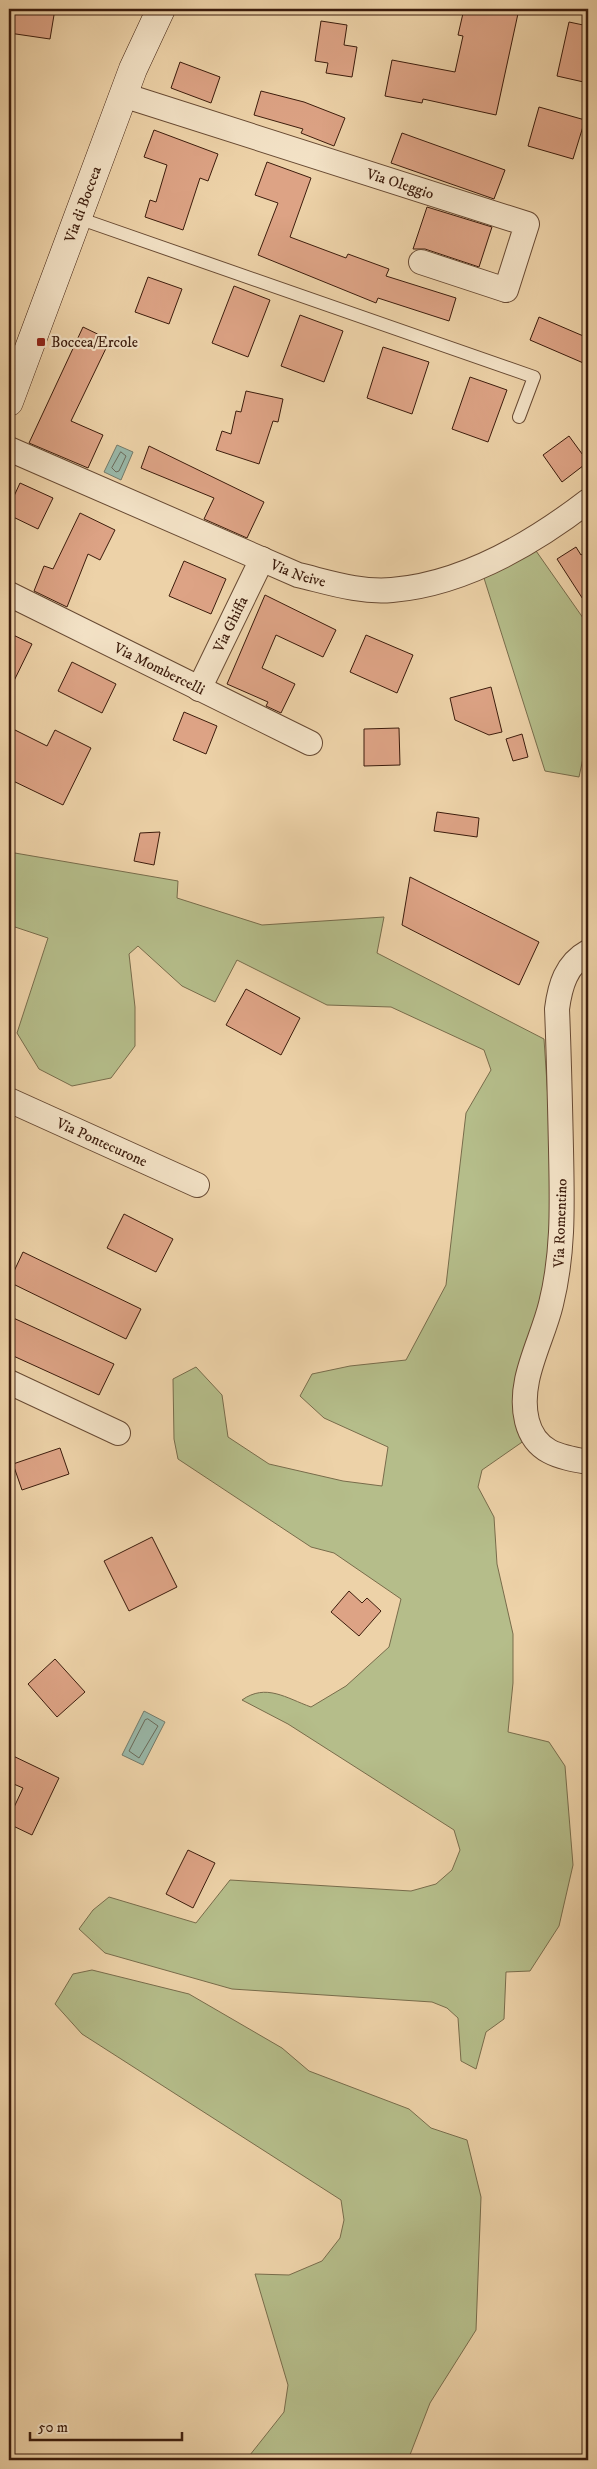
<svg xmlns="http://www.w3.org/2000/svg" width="597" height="2469" font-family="'IM FELL DW Pica',serif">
<rect width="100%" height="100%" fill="#edd2a8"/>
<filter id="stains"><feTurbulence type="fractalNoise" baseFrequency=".004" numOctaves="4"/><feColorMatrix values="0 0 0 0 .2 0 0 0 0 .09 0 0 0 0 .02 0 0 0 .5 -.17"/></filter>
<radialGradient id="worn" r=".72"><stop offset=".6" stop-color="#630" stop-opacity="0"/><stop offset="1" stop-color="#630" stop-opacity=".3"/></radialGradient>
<path fill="#b5bd8a" stroke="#786c4b" d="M534,548L588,625V735L579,777L545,771L483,575Z
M9,852L178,881L177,898L262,925L384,917L377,953L544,1039L556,1221L528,1438L482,1470L478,1487L494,1517L497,1564L513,1634V1683L508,1732L549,1742L565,1766L573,1865L559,1926L530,1971L506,1972L504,2019L486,2032L476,2069L461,2061L458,2018L447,2008L432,2002L232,1989L105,1953L79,1929L93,1910L109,1897L196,1923L230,1880L411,1891L436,1884L452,1870L460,1850L454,1830L288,1724L242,1700C266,1683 286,1698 311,1707L346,1686L389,1647L401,1599L334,1553L311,1547L178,1459L174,1439L173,1379L196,1367L222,1395L228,1437L269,1464L343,1481L382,1486L388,1447L324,1418L300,1396L312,1374L350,1366L406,1360L446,1285L466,1113L491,1070L484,1050L391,1007L327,1005L237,960L215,1002L182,986L138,946L129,954L135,1007V1046L111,1078L72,1086L39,1069L17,1033L48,938L9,925Z
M92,1970L189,1994L282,2048L309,2071L409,2109L431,2128L467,2140L481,2197L476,2330L430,2403L408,2460H246L284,2412L288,2385L255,2274L289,2275L322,2261L340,2238L344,2220L341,2200L82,2034L55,2004L73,1974Z"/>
<path fill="#99b8a9" stroke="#747a6a" d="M117,445L133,452L121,480L104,472Z
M144,1711L165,1722L143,1765L122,1755Z"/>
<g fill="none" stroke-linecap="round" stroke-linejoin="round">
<path stroke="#6a6a5a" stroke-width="1" d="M121,452L126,456L119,471L116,472L112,468Z
M148,1719L158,1726L139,1758L129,1751L145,1720Z"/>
</g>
<path fill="#dda385" stroke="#3c1c0c" d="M9,9H55L50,39L9,33Z
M464,9H519L496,115L423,99L422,103L385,96L392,60L455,72L463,36L458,35Z
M321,21L347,25L344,45L357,47L352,77L326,73L328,63L315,61Z
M569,22L588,26V83L557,76Z
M180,62L220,77L211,103L171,88Z
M261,91L304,102L345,118L334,146L301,133L303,129L254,115Z
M539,107L585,120L573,159L528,146Z
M154,130L218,154L208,181L200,178L183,230L145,217L150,200L156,202L167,165L144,157Z
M402,133L505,170L494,199L391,163Z
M267,162L311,178L290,237L346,258L348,254L389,269L386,276L456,298L449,321L378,298L376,303L258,255L278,203L255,195Z
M427,207L492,227L479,267L425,249H413Z
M148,277L182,289L169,324L135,312Z
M234,286L270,300L248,357L212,343Z
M300,315L343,331L324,382L281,366Z
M539,317L588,338V365L530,340Z
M83,327L110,340L71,421L103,435L88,468L29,443Z
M383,347L429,362L412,414L367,398Z
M470,377L507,390L488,442L452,429Z
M246,391L283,399L278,422L273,421L259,464L216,450L222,431L231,434L236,411L241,412Z
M569,436L588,462L562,482L543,455Z
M149,446L264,502L247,538L204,519L214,498L141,468Z
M20,483L53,498L38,529L9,515V507Z
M80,513L115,530L100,560L88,554L67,607L34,591L44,566L53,569Z
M576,547L581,555L588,550V607L557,559Z
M184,561L226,579L211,614L169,596Z
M265,595L336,630L323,657L276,635L262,668L295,684L281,713L266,706L268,702L227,684Z
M9,633L32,644L9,691Z
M366,635L413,655L397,693L350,672Z
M72,662L116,684L102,713L58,691Z
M491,687L502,732L489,735L455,720L450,698Z
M184,712L217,726L206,754L173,740Z
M9,727L47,746L55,730L91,748L63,805L9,779Z
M399,728L400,765L364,766V729Z
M522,734L528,757L513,761L506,739Z
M437,812L479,818L477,837L434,831Z
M160,832L154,865L134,861L140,833Z
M410,877L539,942L519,985L402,925Z
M246,989L300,1018L281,1055L226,1025Z
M124,1214L173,1239L156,1272L107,1248Z
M23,1252L141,1309L126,1339L9,1282Z
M9,1316L114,1364L99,1395L9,1354Z
M60,1448L69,1474L22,1490L13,1464Z
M152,1537L177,1587L129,1611L104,1561Z
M349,1591L362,1603L367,1598L381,1611L359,1636L331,1612Z
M55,1659L85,1692L57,1717L28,1684Z
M9,1754L59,1778L32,1835L9,1824V1818L23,1788L9,1782Z
M188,1850L215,1863L193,1908L166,1894Z"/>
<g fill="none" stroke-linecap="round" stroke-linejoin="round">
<g stroke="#684a33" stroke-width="14">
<path id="lane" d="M78,218L534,377L519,417"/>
</g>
<g stroke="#684a33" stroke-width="26">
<g id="street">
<path id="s1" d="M123,95L527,224L506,290L421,262"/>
<path id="s2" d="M9,449L298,575C328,582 360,593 392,590C464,584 532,544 588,501"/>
<path id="s3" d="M9,594L310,743"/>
<path id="s4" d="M199,689L262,559"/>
<path d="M588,952C566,964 560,986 557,1009C559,1056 560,1103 561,1149C562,1202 564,1252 551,1304C542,1342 517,1381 527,1421C535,1453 560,1457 588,1462"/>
<path id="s5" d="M9,1100L197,1185"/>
<path d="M9,1382L118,1433"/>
</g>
</g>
<g stroke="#3c1c0c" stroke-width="29">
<g id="secondary">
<path id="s6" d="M9,402L133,69L161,9"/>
</g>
</g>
<use href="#lane" stroke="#f3e2c6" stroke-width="12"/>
<use href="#street" stroke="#f3e2c6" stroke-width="24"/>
<use href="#secondary" stroke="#f3e2c6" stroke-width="28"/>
</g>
<rect fill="#8f2418" stroke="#f3e2c6" stroke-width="2" x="36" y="337" width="10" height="10" rx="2.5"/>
<g text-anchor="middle" stroke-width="4.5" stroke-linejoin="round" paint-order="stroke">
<g font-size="15" fill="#3c1c0c" stroke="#f3e2c6">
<text dy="5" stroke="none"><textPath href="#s1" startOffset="291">Via Oleggio</textPath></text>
<text dy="5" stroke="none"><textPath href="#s6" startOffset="211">Via di Boccea</textPath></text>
<text dy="5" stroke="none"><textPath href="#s2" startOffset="315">Via Neive</textPath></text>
<text dy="5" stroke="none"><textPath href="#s4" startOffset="72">Via Ghiffa</textPath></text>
<text dy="5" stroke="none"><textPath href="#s3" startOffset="168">Via Mombercelli</textPath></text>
<text dy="5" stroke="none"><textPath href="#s5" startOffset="102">Via Pontecurone</textPath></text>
<text transform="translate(560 1223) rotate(-88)" y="5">Via Romentino</text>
</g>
<g font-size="15" fill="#3c1c0c" stroke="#f3e2c6" text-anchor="start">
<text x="51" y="347">Boccea/Ercole</text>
</g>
</g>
<rect width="597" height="2469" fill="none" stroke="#edd2a8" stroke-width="30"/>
<rect x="10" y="10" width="577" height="2449" fill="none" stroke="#3c1c0c" stroke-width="2.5"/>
<rect x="15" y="15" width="567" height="2439" fill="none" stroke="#3c1c0c"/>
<path d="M30 2432v8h152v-8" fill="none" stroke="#3c1c0c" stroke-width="2.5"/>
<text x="38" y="2432" font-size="15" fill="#3c1c0c" stroke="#f3e2c6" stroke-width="4" paint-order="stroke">50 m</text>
<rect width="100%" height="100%" filter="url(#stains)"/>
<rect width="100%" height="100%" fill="url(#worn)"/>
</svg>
